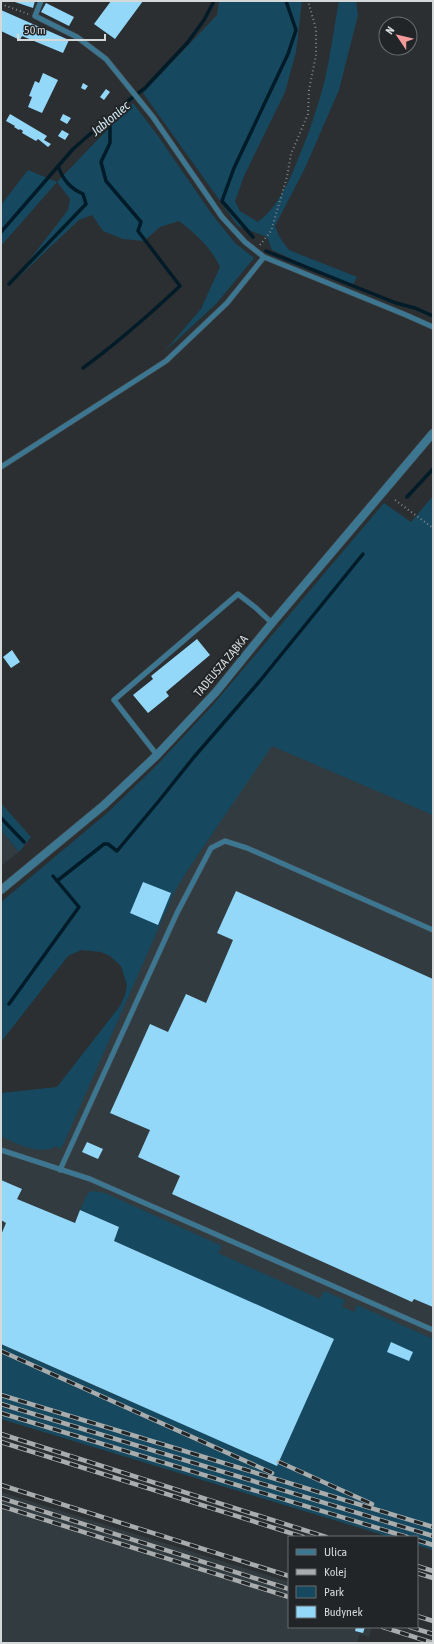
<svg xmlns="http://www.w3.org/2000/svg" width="434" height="1644" font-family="'Asap Condensed',sans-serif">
<rect width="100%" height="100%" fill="#2b2f31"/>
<path fill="#313b40" d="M433,537V1550L417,1545V1537H390L1,1419V1098L86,1090L142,959L97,923Z
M1,830L19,852L1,866Z
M1,1492L289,1582V1627H372L369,1637L360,1634L357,1643H1Z"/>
<path fill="#16495f" d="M219,1H302L296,52L285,92L244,176L235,201L240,211L258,222C278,207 289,182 298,159C309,133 318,107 325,79C331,53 334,27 339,1H356L358,15L339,90L305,168L275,226L280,238L289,250L357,277L352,286L272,250L267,237L238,226L143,93L217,15Z
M133,103L158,136L211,213L235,243L254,258L216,304L164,352L201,309L220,267C211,247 196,234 179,221L160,227L144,241L123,239L103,231L92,215L79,220L11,284L68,210L70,199L57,182L1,246V205L28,170L57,182Z
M433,496V815L272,746L189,868L174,893L64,1143L60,1149L56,1146C41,1156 16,1144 1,1136V1093L57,1087L120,1006L125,995L127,985L121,966L110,956L101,952L81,950L68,956L1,1042V902L106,814L156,766L212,706L384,503L411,522Z
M1,803L31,837L19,852L1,830Z
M92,1191L105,1193L222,1246L218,1253L320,1299L324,1291L345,1300L342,1307L354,1312L357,1305L433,1339V1550L417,1545V1537H390L1,1419V1344L134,1403L190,1275L114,1241L119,1227L80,1210L88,1193Z"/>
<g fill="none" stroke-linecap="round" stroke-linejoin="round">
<path stroke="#011c28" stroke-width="3.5" d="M1,232L73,149L128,101L145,88L188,42L204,20L214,1
M253,237L222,201L234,168L288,54L296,30L286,1
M266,251L396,303L415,308L433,316
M9,284L86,204L83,194C70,188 63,180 58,166
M83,368C117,343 149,315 180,286L138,231L141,222L106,181L101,162L110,143V116
M407,497L433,469
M1,818L24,842
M57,881L104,844H108L117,851L158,802L194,757L259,682L363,554
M9,1004L79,907L53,876"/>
</g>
<path fill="#94d8f9" d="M12,1H35L33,8Z
M111,1H143L115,39L94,24Z
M46,3L74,17L69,26L41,12Z
M1,10L69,40L63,53L22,36L20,40L1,31Z
M43,73L58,80L42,113L28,107L32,97L29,96L35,81L39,83Z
M83,83L88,86L85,90L81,88Z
M106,89L110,92L104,100L100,97Z
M10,114L47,136L44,140L51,144L48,147L38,139L36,141L22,133L23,131L20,129L19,130L14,127L15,126L6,121Z
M63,114L71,118L67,124L60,120Z
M62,130L69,134L65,140L58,136Z
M197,639L210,655L166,692L169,696L148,713L133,695L153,679L151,676Z
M12,650L20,662L11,668L3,657Z
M143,882L171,893L158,925L130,913Z
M236,891L433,979V1307L414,1299L412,1302L172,1194L180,1176L138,1157L150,1130L110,1113L150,1024L168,1032L186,994L206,1003L233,940L217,933Z
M87,1142L103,1149L98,1159L82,1152Z
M1,1180L22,1189L17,1199L75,1223L80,1210L119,1227L114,1241L334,1339L277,1466L1,1344V1235L6,1223L1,1220Z
M391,1342L413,1352L409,1361L387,1352Z
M356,1627H365L363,1633L355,1631Z"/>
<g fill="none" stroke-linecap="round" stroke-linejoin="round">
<g stroke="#464a4c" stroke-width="6">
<path id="service" d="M41,1L35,16L77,37L106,59L153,117L222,217L245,242L264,257
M1,467L166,361L227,303L264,257L406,315L433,327
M157,755L114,700L238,594L256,608L272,623
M1,1150L90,1179L433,1330
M60,1170L177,913L211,848L225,841L247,848L433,930"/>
</g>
<g stroke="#464a4c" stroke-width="9">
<path id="tertiary" d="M1,890L104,805L157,755L216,692L272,623L433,433"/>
</g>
<path stroke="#828687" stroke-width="2" stroke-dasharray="1 3" stroke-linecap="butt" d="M1,4L28,14
M260,245L271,231L287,177L291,154L308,114L309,90L316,55V29L308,1
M395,500L433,528"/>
<use href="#service" stroke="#3c7691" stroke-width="5"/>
<use href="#tertiary" stroke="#3c7691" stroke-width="8"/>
<g stroke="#a8acad" stroke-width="4.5">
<path id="rail" d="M1,1351L272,1473
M1,1395L433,1527
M1,1404L433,1536
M1,1413L407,1537
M1,1434L326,1537
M1,1442L303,1537
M279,1462L372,1504
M1,1485L289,1576
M1,1498L289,1589
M1,1506L289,1597
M417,1540L433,1545
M417,1566L433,1571
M417,1573L433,1578
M417,1616L433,1621
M383,1627L433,1643
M410,1627L433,1634"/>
</g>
<use href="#rail" stroke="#212527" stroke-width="3" stroke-dasharray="9" stroke-linecap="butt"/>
</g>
<g text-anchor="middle" stroke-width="4" stroke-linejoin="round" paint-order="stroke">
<g font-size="12" fill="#d5d8d9" stroke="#212527">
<text transform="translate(221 666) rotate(-50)" y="4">TADEUSZA ZĄBKA</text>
</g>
<g font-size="13" font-style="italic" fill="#d2e7f1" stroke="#212527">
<text transform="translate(110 118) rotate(-40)" y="5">Jabłoniec</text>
</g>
</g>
<rect width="434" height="1644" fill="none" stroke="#d5d8d9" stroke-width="4"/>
<rect x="288" y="1536" width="130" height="92" fill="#212527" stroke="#696d6e"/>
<rect x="296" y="1549" width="20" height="6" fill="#3c7691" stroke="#696d6e"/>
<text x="324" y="1556" font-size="12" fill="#d5d8d9">Ulica</text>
<rect x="296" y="1569" width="20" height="6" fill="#a8acad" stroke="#696d6e"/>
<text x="324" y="1576" font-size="12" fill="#d5d8d9">Kolej</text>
<rect x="296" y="1586" width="20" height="12" fill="#16495f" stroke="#696d6e"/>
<text x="324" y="1596" font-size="12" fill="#d5d8d9">Park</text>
<rect x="296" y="1606" width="20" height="12" fill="#94d8f9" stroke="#696d6e"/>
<text x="324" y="1616" font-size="12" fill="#d5d8d9">Budynek</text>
<g transform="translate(398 36) rotate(305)"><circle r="19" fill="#212527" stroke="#696d6e"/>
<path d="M0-3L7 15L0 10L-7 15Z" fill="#f59b9b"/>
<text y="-6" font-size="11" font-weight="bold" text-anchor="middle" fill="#d5d8d9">N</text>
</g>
<path d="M18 34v6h87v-6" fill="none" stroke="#d5d8d9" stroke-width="2"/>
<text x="24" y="34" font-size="12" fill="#d5d8d9" stroke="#212527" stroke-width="3" paint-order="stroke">50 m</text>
</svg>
